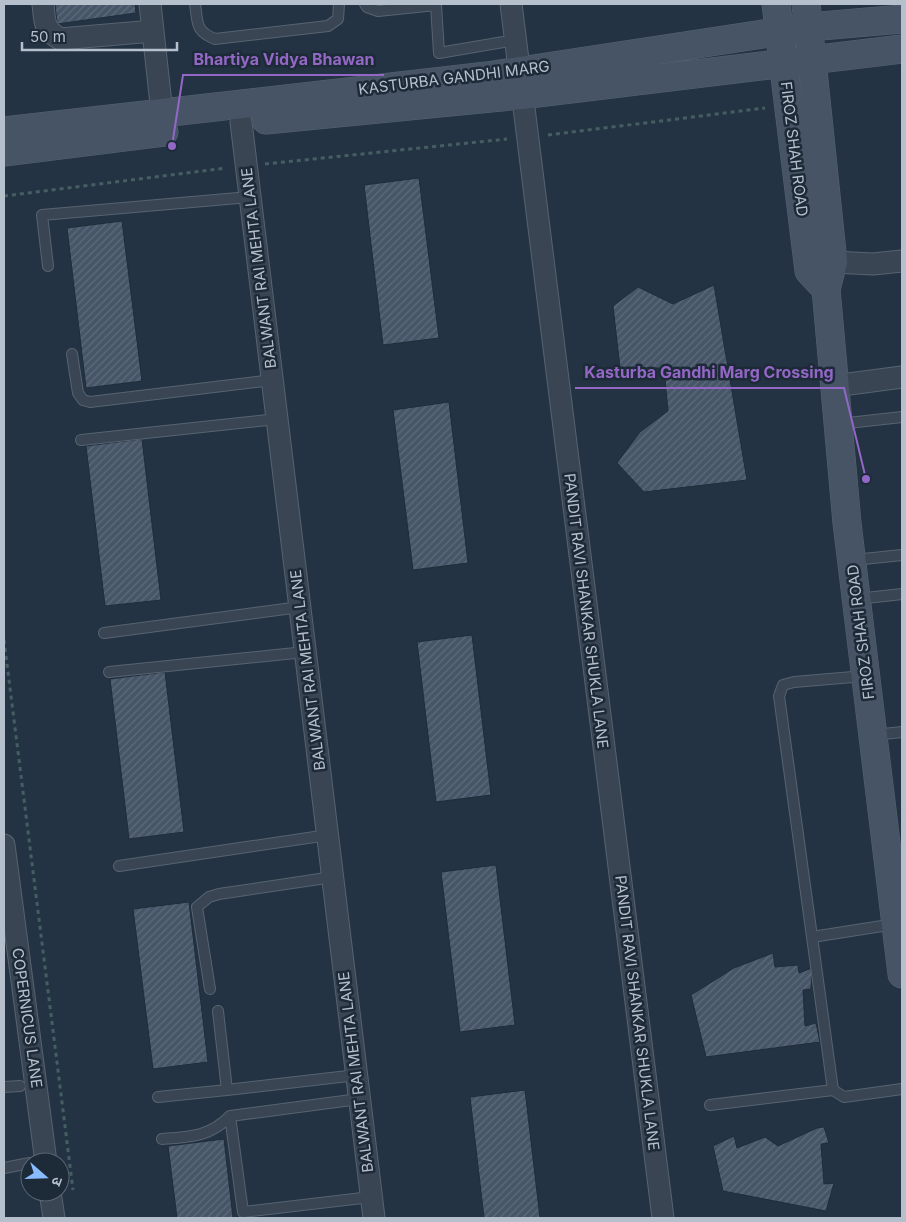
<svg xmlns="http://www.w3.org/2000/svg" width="906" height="1222" font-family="Inter,'Noto Sans Devanagari',sans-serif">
<defs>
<pattern id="building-hatch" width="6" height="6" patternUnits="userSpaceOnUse" patternTransform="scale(1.25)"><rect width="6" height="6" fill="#465567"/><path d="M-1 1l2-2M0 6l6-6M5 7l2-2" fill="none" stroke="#5e6c7c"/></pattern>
</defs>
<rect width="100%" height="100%" fill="#243343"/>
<path fill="url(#building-hatch)" stroke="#1f2c3a" d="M55,4H135L136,13L57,24Z
M419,178L439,338L383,345L364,185Z
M122,221L142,381L86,388L67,228Z
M714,285L747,480L644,492L617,463L640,432L668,411L664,368H620L613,306L638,287L673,304Z
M449,402L468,563L413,570L393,410Z
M142,439L161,600L105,606L86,446Z
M472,635L491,795L436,802L417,642Z
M165,672L184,832L129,839L110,679Z
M496,865L515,1025L460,1032L441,872Z
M189,902L208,1062L153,1069L133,909Z
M773,953L775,967L798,965L799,973L812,968L811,989L803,990L805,1026L816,1023L820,1042L706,1057L691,995L734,968Z
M525,1090L540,1218H484L470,1097Z
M824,1127L829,1143L821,1144L824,1184L834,1183L826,1211L723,1191L713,1146L734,1136L737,1148L765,1137L778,1146L817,1128Z
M224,1139L233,1218H177L168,1146Z"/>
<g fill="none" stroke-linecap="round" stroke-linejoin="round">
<g stroke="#576370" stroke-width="12">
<path id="service" d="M195,4C198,23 195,31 215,39L328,26L338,19L339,4
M365,4L367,7L378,11L436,5L439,53L515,40
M48,266L42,215L250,197
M72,354L78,393L83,400L90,402L272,380
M839,424L902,417
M81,440L277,419
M854,560L902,555
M857,599L902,594
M104,633L300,607
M109,672L305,652
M865,676L794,682L783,685L779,696L833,1090L844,1097L902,1089
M874,735L902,732
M119,866L328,835
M812,937L895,924
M210,989L197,907L209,897L219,894L333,877
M218,1011L227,1090L357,1075
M4,1087L20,1086
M158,1097L227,1090
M359,1099L230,1116L243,1212L371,1197
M710,1105L833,1090
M162,1139C189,1137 210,1137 230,1116
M4,1168L30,1163"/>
</g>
<g stroke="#576370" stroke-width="23">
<path id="minor" d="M43,4C45,22 43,29 60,39L153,31
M150,4L162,113
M511,4L663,1218
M241,122L374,1218
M833,262L873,264L902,261
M834,386L902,377
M4,845L46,1162
M50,1192L54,1218"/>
</g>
<g stroke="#576370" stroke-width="29">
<path id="secondary" d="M776,4L809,271L826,289
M806,4L833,262L826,289L847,523L902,974
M266,120L521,95L902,49
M4,131L487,76L809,27L902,19
M4,152L164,132"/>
</g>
<path stroke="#445f61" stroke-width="3" stroke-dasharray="4 4" stroke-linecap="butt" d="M548,135L765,108
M265,164L507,139
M4,196L226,168
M4,640L73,1190"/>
<use href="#service" stroke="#394553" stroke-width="10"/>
<use href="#minor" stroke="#394553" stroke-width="21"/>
<use href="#secondary" stroke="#465466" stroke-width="28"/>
</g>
<g text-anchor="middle" stroke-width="5" stroke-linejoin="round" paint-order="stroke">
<g font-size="15" fill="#b6c0cd" stroke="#1d2a38">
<text transform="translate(454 78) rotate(-7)" y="5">KASTURBA GANDHI MARG</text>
<text transform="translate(794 149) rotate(83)" y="5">FIROZ SHAH ROAD</text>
<text transform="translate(259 268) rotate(-97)" y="5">BALWANT RAI MEHTA LANE</text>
<text transform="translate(586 611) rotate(83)" y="5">PANDIT RAVI SHANKAR SHUKLA LANE</text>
<text transform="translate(861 632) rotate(-97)" y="5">FIROZ SHAH ROAD</text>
<text transform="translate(308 670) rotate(-97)" y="5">BALWANT RAI MEHTA LANE</text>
<text transform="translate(637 1013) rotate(83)" y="5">PANDIT RAVI SHANKAR SHUKLA LANE</text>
<text transform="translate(27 1018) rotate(82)" y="5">COPERNICUS LANE</text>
<text transform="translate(356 1072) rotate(-97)" y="5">BALWANT RAI MEHTA LANE</text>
</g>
</g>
<path fill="none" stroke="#9367c5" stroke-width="2" d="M172 146L183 75H384M866 479L844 388H575"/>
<g fill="#9367c5" stroke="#1d2a38" stroke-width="2">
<circle cx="172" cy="146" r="5"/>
<circle cx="866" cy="479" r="5"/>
</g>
<g font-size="16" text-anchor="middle" font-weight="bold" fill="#9367c5" stroke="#1d2a38" stroke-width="5" stroke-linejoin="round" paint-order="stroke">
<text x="284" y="65">Bhartiya Vidya Bhawan</text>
<text x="709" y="378">Kasturba Gandhi Marg Crossing</text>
</g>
<rect width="906" height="1222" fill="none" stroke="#b6c0cd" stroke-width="10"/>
<g transform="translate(45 1177) rotate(110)"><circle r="24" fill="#1d2a38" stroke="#5a6674"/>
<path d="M0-4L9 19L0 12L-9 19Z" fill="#88bcff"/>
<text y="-8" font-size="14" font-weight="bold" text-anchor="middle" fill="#b6c0cd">उ</text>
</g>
<path d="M22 42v8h155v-8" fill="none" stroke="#b6c0cd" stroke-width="2.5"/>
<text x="30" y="42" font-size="15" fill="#b6c0cd" stroke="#1d2a38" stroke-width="4" paint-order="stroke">50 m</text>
</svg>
